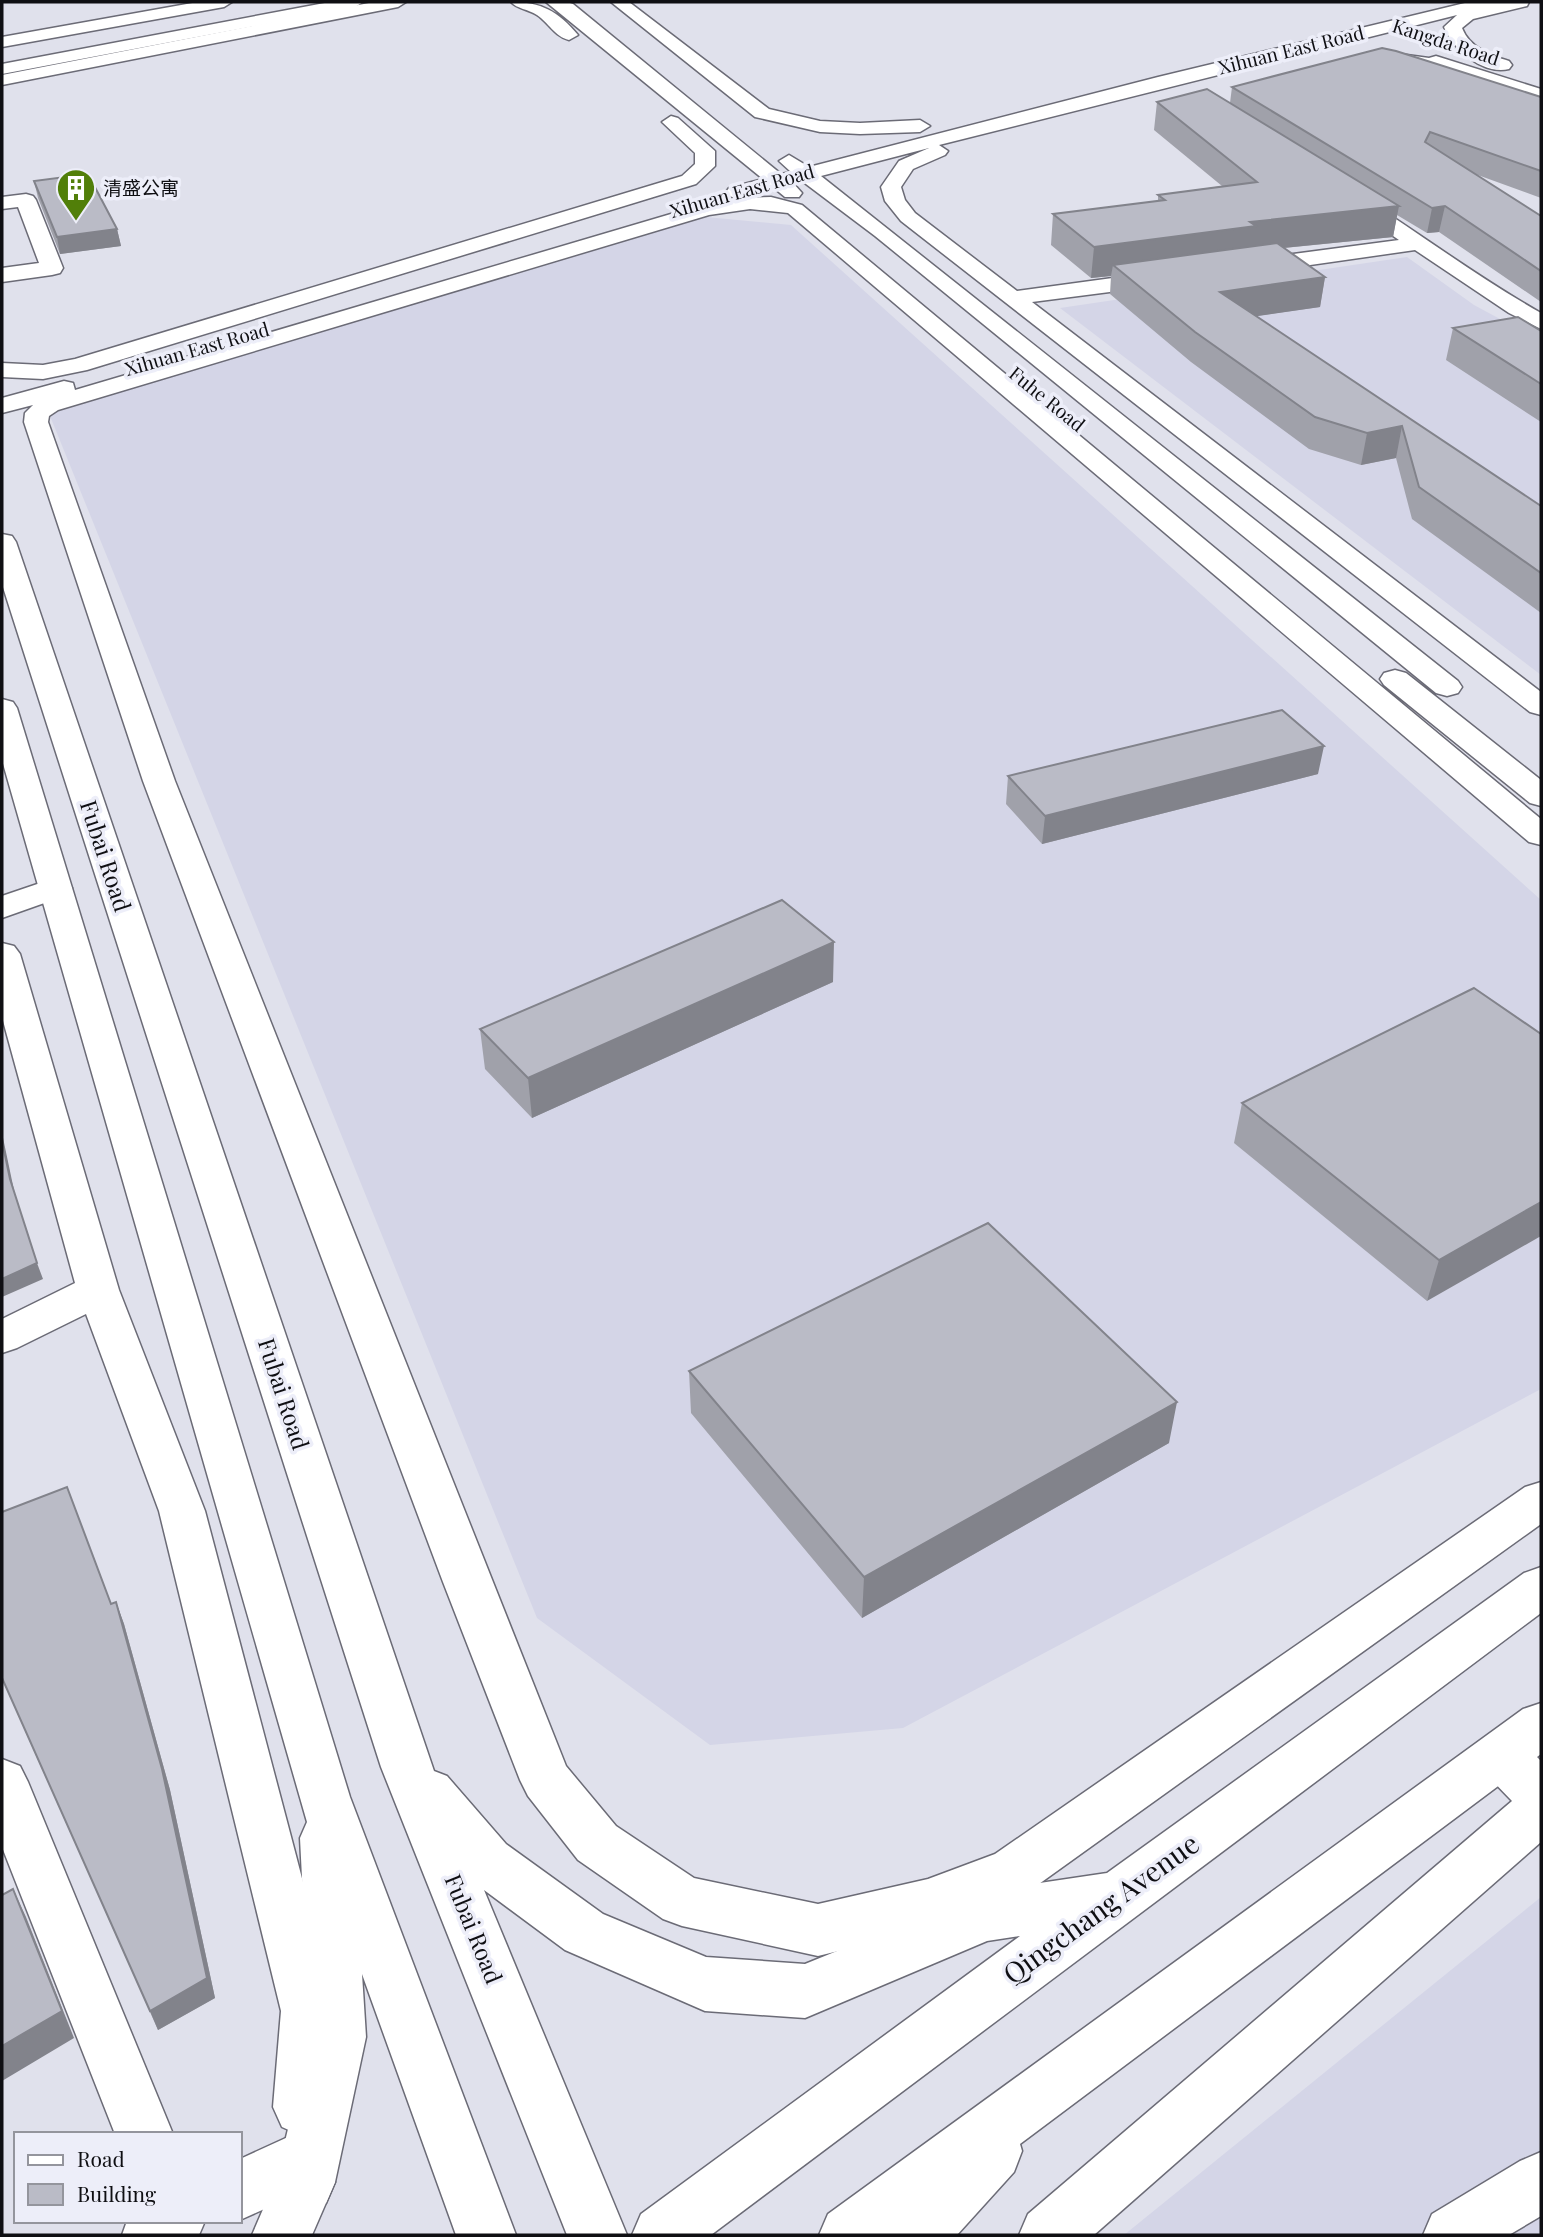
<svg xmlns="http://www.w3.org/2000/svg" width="1543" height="2237" font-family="'Playfair Display','Noto Sans SC',serif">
<rect width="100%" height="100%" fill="#e0e1ec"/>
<path fill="#d4d5e7" d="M706,217L791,225L1541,900V1389L903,1728L710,1745L537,1618L48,411Z
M1407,257L1474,305L1541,341V675L1060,308Z
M1541,1897V2235H1124Z"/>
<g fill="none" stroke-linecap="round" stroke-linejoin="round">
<g stroke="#6b6b76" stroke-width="3">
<path id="minor" d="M198,2H232L224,7L2,47V37Z
M374,2H406L398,7L2,85V75Z
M511,2C541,2 558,11 578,35L569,40C555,37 548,22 537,15C528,9 517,9 511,2Z
M546,2H567L573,4L781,174L791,172L779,161L789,155L809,167L1158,77L1469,2H1529L1527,6L1473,19L1462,28C1470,48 1490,55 1509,61L1512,65L1509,69C1483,75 1453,50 1444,27L1457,15L939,145L948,151L945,155L913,169L901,187L905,200L915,213L1017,291L1164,271L1172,273L1175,278L1172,283L1164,285L1032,302L1541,692V715L1530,712L901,221L885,201L881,187L899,161L929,148L821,176L1458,681L1462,687L1458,693L1447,696L1436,693L875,236L802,181L793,183L802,193L799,197H785L774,188L737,198L771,197L802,205L1541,819V845L1529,842L788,213L750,209L709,215L58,410L49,416L48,422L175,781L566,1766L616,1826L694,1878L818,1904L928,1879L995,1854L1525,1487L1541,1482V1524L1032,1889L928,1929L818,1956L682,1926L663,1919L578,1860L528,1796L520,1780L443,1582L143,781L24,422L25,413L33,405L2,413V398L64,381L73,383L75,390L698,206L736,198L729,196L726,192L729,188L763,179Z
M611,2H629L769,109L820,121L860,123L920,120L930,126L920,132L860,134L820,132L755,117Z
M1392,53L1429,58L1436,56L1541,89V100L1454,73L1386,62L1383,58L1386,54Z
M671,116L678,118L715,151V166L696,184L87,370L43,379L2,377V363L43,365L75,359L682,176L695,164V153L662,122Z
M1352,193L1359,195C1421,234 1477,277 1541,313V329L1509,313L1415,250L1248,274L1240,272L1237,267L1240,262L1248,260L1399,240L1345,203L1342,199L1345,195Z
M26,194L33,196L36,200L63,268L60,273L52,275L2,282V268L39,263L18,207L2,209V197Z
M1395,670L1406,673L1541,780V806L1530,803L1384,685L1380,679L1384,673Z
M55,878L67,881L72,888L67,895L2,918V896Z
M2,943L14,946L20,954L119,1290L205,1511L337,2011L331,2107L322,2127L302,2136L282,2127L273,2107L281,2011L159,1511L86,1314L17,1348L2,1353V1319L75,1283L2,1017Z
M1502,1733L1520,1740L1541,1761V1842L1094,2235H1019L1028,2214L1512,1801L1484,1772L1476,1756L1484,1740Z
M2,1759L20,1766L28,1782L173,2134H115L2,1847Z
M288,2137C315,2148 324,2155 335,2182L326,2203L305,2212L282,2201L240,2220V2159Z
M1541,2152V2216L1509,2235H1423L1432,2214L1520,2161Z
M127,2221H205L199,2235H122Z"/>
</g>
<g stroke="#6b6b76" stroke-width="3">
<path id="major" d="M330,2H363L355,7L2,74V64Z
M2,534L12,536L16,542L434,1771L447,1776L506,1844L603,1914L706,1957L805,1964L985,1891L1107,1873L1524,1573L1541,1567V1613L711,2235H632L641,2214L1020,1936L987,1941L805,2018L705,2011L565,1950L484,1890L627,2235H567L381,1767L2,584Z
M2,699L13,702L17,708L350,1797L516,2235H456L362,1974L366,2037L335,2182L312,2235H252L276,2179L310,2037L300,1838L307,1822L2,760Z
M1541,1703V1754L1020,2144L1022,2151L1014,2172L957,2235H819L828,2214L1523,1709Z"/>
</g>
<use href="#minor" fill="#fff" fill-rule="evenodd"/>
<use href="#major" fill="#fff" fill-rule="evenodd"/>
</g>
<path fill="#a0a1aa" d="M1232,87L1541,97V198L1475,174L1541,216V302L1439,232L1427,233L1397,215L1393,237L1284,248L1325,277L1320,307L1256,316L1541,506V613L1412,519L1396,458L1361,465L1309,449L1191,362L1110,294L1111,276L1091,278L1051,245L1053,214L1158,201V195L1222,186L1154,130L1157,102L1230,103Z
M34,181L117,229L121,246L60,254L38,198Z
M1453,328L1541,331V422L1446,360Z
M1318,774L1042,844L1006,804L1008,776Z
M833,982L532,1118L485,1069L480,1029Z
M1541,1034L1427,1301L1234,1143L1242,1103Z
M689,1371L1169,1443L862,1618L691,1413Z
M2,1512L111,1604L116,1602L124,1624L170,1790L215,1998L158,2030L2,1679Z"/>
<path fill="#82838b" d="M1399,206L1393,237L1113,265L1111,276L1091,278L1094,247L1250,222Z
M1445,206L1439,232L1427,233L1432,208Z
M117,229L121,246L60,254L57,237Z
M1325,277L1320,307L1216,322L1220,292Z
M1402,426L1396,458L1361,465L1367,433Z
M1324,746L1318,774L1042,844L1045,816Z
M834,942L833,982L532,1118L528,1078Z
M2,1133L15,1195L10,1179L2,1141Z
M1541,1202V1236L1427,1301L1439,1260Z
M37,1263L43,1279L2,1297V1279Z
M1177,1402L1169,1443L862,1618L864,1577Z
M116,1602L124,1624L170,1790L215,1998L158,2030L150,2011Z
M13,1889L26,1917L74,2038L2,2081V2046Z"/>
<path fill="#babbc6" stroke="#82838b" stroke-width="2" d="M1382,48L1396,51L1541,97V171L1430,132L1425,142L1541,216V271L1445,206L1432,208L1232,87Z
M1207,89L1399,206L1250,222L1256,226L1094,247L1053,214L1165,200L1158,195L1257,182L1157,102Z
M88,174L117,229L57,237L34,181Z
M1277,243L1325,277L1220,292L1541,506V573L1419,487L1402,426L1367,433L1315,417L1195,332L1113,265Z
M1518,317L1541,331V384L1453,328Z
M1282,710L1324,746L1045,816L1008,776Z
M782,900L834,942L528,1078L480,1029Z
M1474,988L1541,1034V1202L1439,1260L1242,1103Z
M2,1141L10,1179L37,1263L2,1279Z
M988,1223L1177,1402L864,1577L689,1371Z
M67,1487L111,1604L116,1602L162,1769L207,1978L150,2011L2,1678V1512Z
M13,1889L62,2011L2,2046V1895Z"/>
<defs>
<g id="building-pin" transform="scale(2.0125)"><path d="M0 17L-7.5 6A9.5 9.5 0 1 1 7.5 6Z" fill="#517f09" stroke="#edeef9"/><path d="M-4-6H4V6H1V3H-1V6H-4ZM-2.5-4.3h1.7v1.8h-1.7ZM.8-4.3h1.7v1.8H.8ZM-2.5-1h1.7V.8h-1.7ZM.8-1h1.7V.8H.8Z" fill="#fff"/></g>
</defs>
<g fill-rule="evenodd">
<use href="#building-pin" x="76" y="188"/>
</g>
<g text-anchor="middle" stroke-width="7" stroke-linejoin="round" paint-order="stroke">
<g font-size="19" fill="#0f0f13" stroke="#edeef9">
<text transform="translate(1446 42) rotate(18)" y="7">Kangda Road</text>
<text transform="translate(1291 50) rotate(-14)" y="7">Xihuan East Road</text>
<text transform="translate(742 191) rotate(-16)" y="7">Xihuan East Road</text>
<text transform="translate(197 349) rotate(-16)" y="7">Xihuan East Road</text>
<text transform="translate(1047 399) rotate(39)" y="7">Fuhe Road</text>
</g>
<g font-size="19" fill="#0f0f13" stroke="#edeef9" text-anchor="start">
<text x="103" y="195">清盛公寓</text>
</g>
<g font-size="23" fill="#0f0f13" stroke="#edeef9">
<text transform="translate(105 856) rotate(72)" y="8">Fubai Road</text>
<text transform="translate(283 1394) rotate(72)" y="8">Fubai Road</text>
<text transform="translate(473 1929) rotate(68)" y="8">Fubai Road</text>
</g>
<g font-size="28" fill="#0f0f13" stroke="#edeef9">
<text transform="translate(1101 1909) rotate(-36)" y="10">Qingchang Avenue</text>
</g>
</g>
<rect width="1543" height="2237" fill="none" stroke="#0f0f13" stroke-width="7"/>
<rect x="14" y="2132" width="228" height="91" fill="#edeef9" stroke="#94959d" stroke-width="2"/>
<rect x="28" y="2155" width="35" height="10" fill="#ffffff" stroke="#94959d" stroke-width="2"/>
<text x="77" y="2167" font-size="21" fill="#0f0f13">Road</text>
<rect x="28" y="2184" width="35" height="21" fill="#babbc6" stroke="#94959d" stroke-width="2"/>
<text x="77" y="2202" font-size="21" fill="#0f0f13">Building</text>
</svg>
